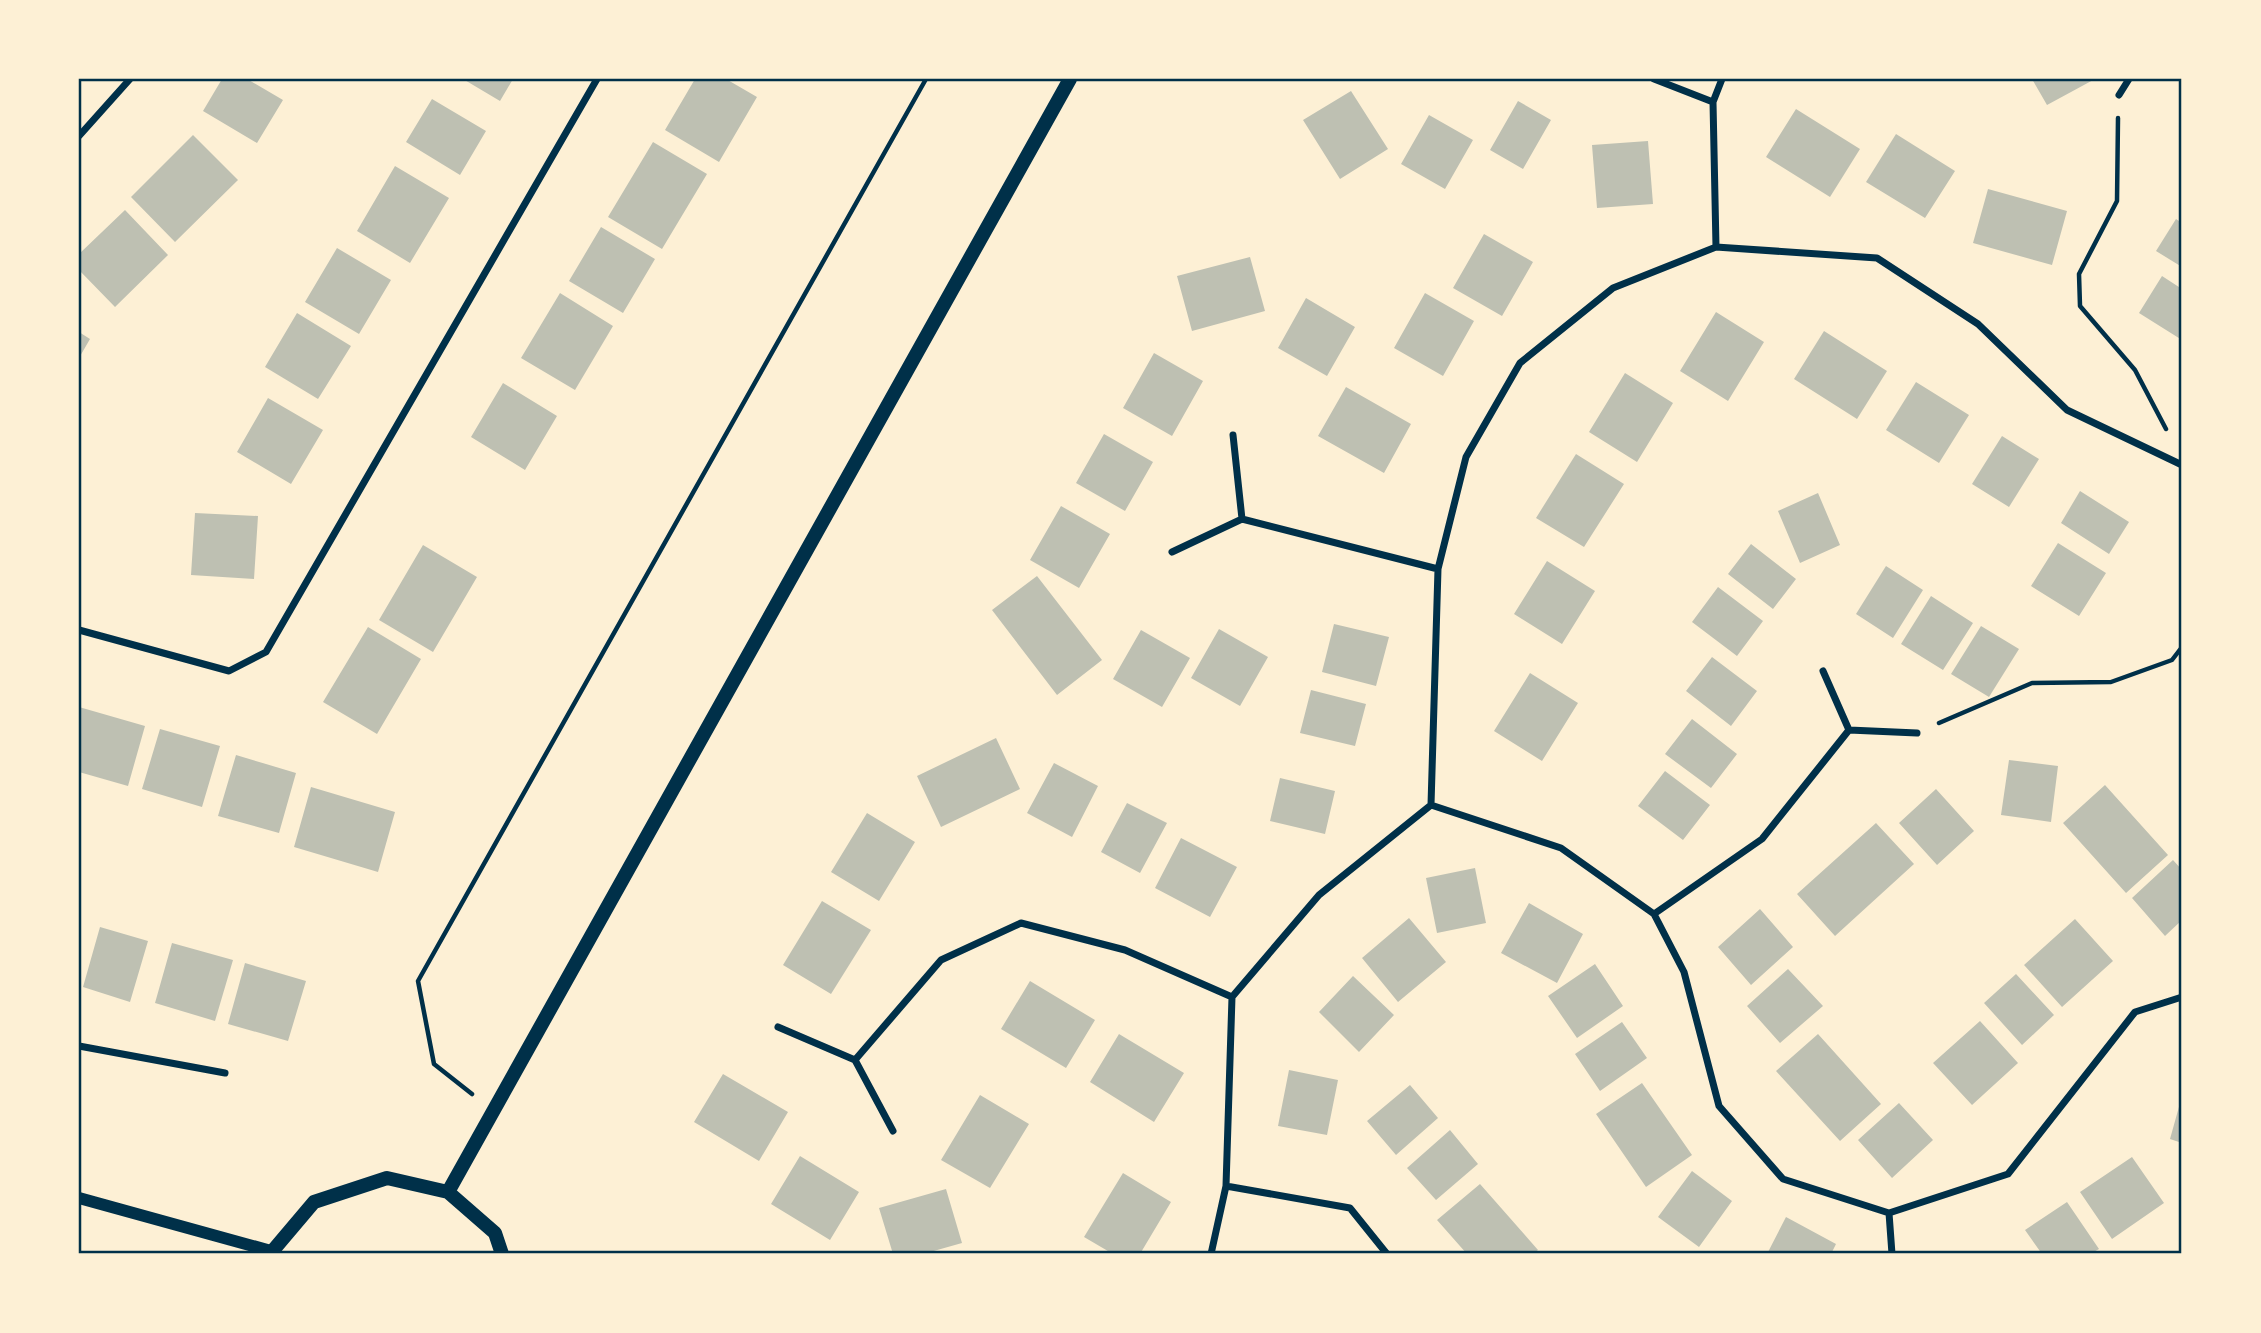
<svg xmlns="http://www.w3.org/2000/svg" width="2261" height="1333" font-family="Manrope,sans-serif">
<rect width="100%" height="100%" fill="#fdf0d5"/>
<path fill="#bec0b2" d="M222,79H247L283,100L257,143L203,111Z
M463,79H513L500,101Z
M695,79H726L757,97L719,162L665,130Z
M2032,79H2095L2047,105Z
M1351,91L1388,149L1340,179L1303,120Z
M432,99L486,131L460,175L406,142Z
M1518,101L1551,120L1523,169L1490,150Z
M1796,109L1860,149L1830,197L1766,157Z
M1429,115L1473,140L1445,189L1401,164Z
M1896,134L1955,171L1925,218L1866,182Z
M193,135L238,180L175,242L131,197Z
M1648,141L1653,204L1597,208L1592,145Z
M653,142L707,174L662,249L608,217Z
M395,166L449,198L410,263L357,231Z
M1988,189L2067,211L2052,265L1973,243Z
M125,210L168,255L115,307L79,270V254Z
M2176,219L2182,223V267L2156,251Z
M601,227L655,259L623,313L569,281Z
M1484,234L1533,262L1502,316L1453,288Z
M337,248L391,280L359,334L305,302Z
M1250,257L1265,311L1192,331L1177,276Z
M2162,276L2182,289V340L2139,313Z
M560,293L613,326L575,390L521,358Z
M1425,293L1474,321L1443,376L1394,348Z
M1306,298L1355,327L1327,376L1278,348Z
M1716,312L1764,342L1728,401L1680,371Z
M297,313L351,346L318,399L265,367Z
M1824,331L1887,371L1857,419L1794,379Z
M79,332L90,339L79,358Z
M1154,353L1203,381L1172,436L1123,408Z
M1625,373L1673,403L1637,462L1589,432Z
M1916,382L1969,415L1939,463L1886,430Z
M503,383L557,416L525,470L471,437Z
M1346,387L1411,424L1384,473L1318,436Z
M268,398L323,430L291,484L237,452Z
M1104,434L1153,462L1125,511L1076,483Z
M2002,436L2039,459L2009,507L1972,484Z
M1576,454L1624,484L1584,547L1536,518Z
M2080,491L2129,522L2109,554L2061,523Z
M1818,493L1840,545L1800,563L1778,511Z
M1061,506L1110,534L1079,588L1030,560Z
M195,513L258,516L254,579L191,575Z
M2058,543L2106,573L2079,616L2031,586Z
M1751,544L1796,579L1773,609L1728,574Z
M423,545L477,577L433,652L379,620Z
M1547,561L1595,591L1562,644L1514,614Z
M1886,566L1923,590L1893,638L1856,614Z
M1037,576L1102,660L1057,695L992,610Z
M1718,587L1763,621L1737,656L1692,622Z
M1931,596L1973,623L1943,670L1901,644Z
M1334,624L1389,637L1376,686L1322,672Z
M1981,626L2019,649L1989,697L1951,674Z
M368,627L421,659L377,734L323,702Z
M1219,629L1268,657L1240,706L1191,678Z
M1141,630L1190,658L1162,707L1113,679Z
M1712,657L1757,691L1731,726L1686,691Z
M1530,673L1578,703L1542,761L1494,731Z
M1311,690L1366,704L1355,746L1300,733Z
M79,707L145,726L128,786L79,772Z
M1692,719L1737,754L1711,788L1665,754Z
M160,729L220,746L202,807L142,789Z
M996,738L1020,789L941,827L917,776Z
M236,755L296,773L279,833L218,816Z
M2009,760L2058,766L2051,822L2001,815Z
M1054,763L1098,786L1072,837L1027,813Z
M1665,771L1710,805L1683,840L1638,806Z
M1280,778L1335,791L1325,834L1270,821Z
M2105,785L2168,855L2126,893L2063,823Z
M311,787L395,812L378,872L294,847Z
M1936,789L1974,831L1937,865L1899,823Z
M1127,803L1167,823L1140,873L1101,852Z
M867,813L915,842L879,901L831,872Z
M1876,823L1914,864L1835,936L1797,894Z
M1181,838L1237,867L1210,917L1155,888Z
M2173,860L2182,870V920L2165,936L2132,898Z
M1475,868L1486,923L1437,933L1426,878Z
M822,901L871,930L831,994L783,965Z
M1529,903L1583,934L1557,983L1501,953Z
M1760,909L1793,947L1751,985L1718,947Z
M1409,918L1446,962L1398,1002L1362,958Z
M2075,919L2113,961L2062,1007L2024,965Z
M100,927L148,941L130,1002L83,987Z
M172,943L233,960L215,1021L155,1003Z
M245,963L306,981L288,1041L228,1024Z
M1595,964L1623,1006L1577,1038L1548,996Z
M1788,969L1823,1006L1780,1043L1747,1006Z
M2016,974L2054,1015L2022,1045L1984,1003Z
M1353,976L1394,1015L1359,1052L1319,1012Z
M1030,981L1095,1020L1066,1068L1001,1029Z
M1980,1021L2018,1063L1972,1105L1933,1063Z
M1622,1022L1647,1058L1600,1091L1575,1054Z
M1119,1034L1184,1073L1154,1122L1090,1082Z
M1818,1034L1881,1104L1840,1141L1776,1071Z
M1289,1070L1338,1080L1327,1135L1278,1126Z
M723,1074L788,1112L759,1161L694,1122Z
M1642,1083L1692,1155L1646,1187L1596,1114Z
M1410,1085L1438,1118L1396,1155L1367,1121Z
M980,1095L1029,1124L990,1188L941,1160Z
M2182,1096V1143L2170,1139Z
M1899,1103L1933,1140L1892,1178L1858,1140Z
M1450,1130L1478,1164L1436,1200L1407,1168Z
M800,1156L859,1192L830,1240L771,1204Z
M2132,1157L2164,1203L2112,1239L2080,1192Z
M1692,1171L1732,1201L1699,1247L1658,1217Z
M1123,1173L1171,1202L1140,1254H1113L1084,1237Z
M1480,1184L1538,1250L1533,1254H1467L1437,1220Z
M946,1189L962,1243L923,1254H893L879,1208Z
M2067,1202L2099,1249L2090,1254H2042L2025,1230Z
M1786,1217L1836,1244L1831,1254H1767Z"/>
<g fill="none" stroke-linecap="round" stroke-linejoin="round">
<path stroke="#003049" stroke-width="4.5" d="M2118,118L2117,201L2079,274L2080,306L2135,370L2166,429
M1939,723L2032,683L2111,682L2172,660L2182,647
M472,1094L434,1064L418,981L926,79"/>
<path stroke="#003049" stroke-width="7" d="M1654,79L1713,102
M2119,95L2129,79
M79,136L130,79
M1716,247L1713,102L1722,79
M1242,519L1438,569
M1172,552L1242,519L1233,435
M79,630L229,671L266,652L597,79
M1823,671L1849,730L1917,733
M1431,805L1561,848L1654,914L1684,972L1719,1106L1783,1179L1889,1213L2008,1174L2135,1012L2182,997
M1654,914L1762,839L1849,730
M778,1027L855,1060L893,1131
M79,1046L225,1073
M855,1060L941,960L1021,923L1125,950L1232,997
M1226,1186L1350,1208L1387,1254
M1889,1213L1892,1254
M1211,1254L1226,1186L1232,997L1319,895L1431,805L1438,569L1466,457L1520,363L1613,288L1716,247L1877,258L1978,324L2067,410L2182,465"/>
<path stroke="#003049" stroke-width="12" d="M79,1198L271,1251"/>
<path stroke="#003049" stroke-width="14" d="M448,1192L1070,79
M270,1254L314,1202L387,1178L448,1192L495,1233L502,1254"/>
</g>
<rect width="2261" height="1333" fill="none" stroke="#fdf0d5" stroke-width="161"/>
<rect x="80" y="80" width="2100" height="1172" fill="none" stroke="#003049" stroke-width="2.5"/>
</svg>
